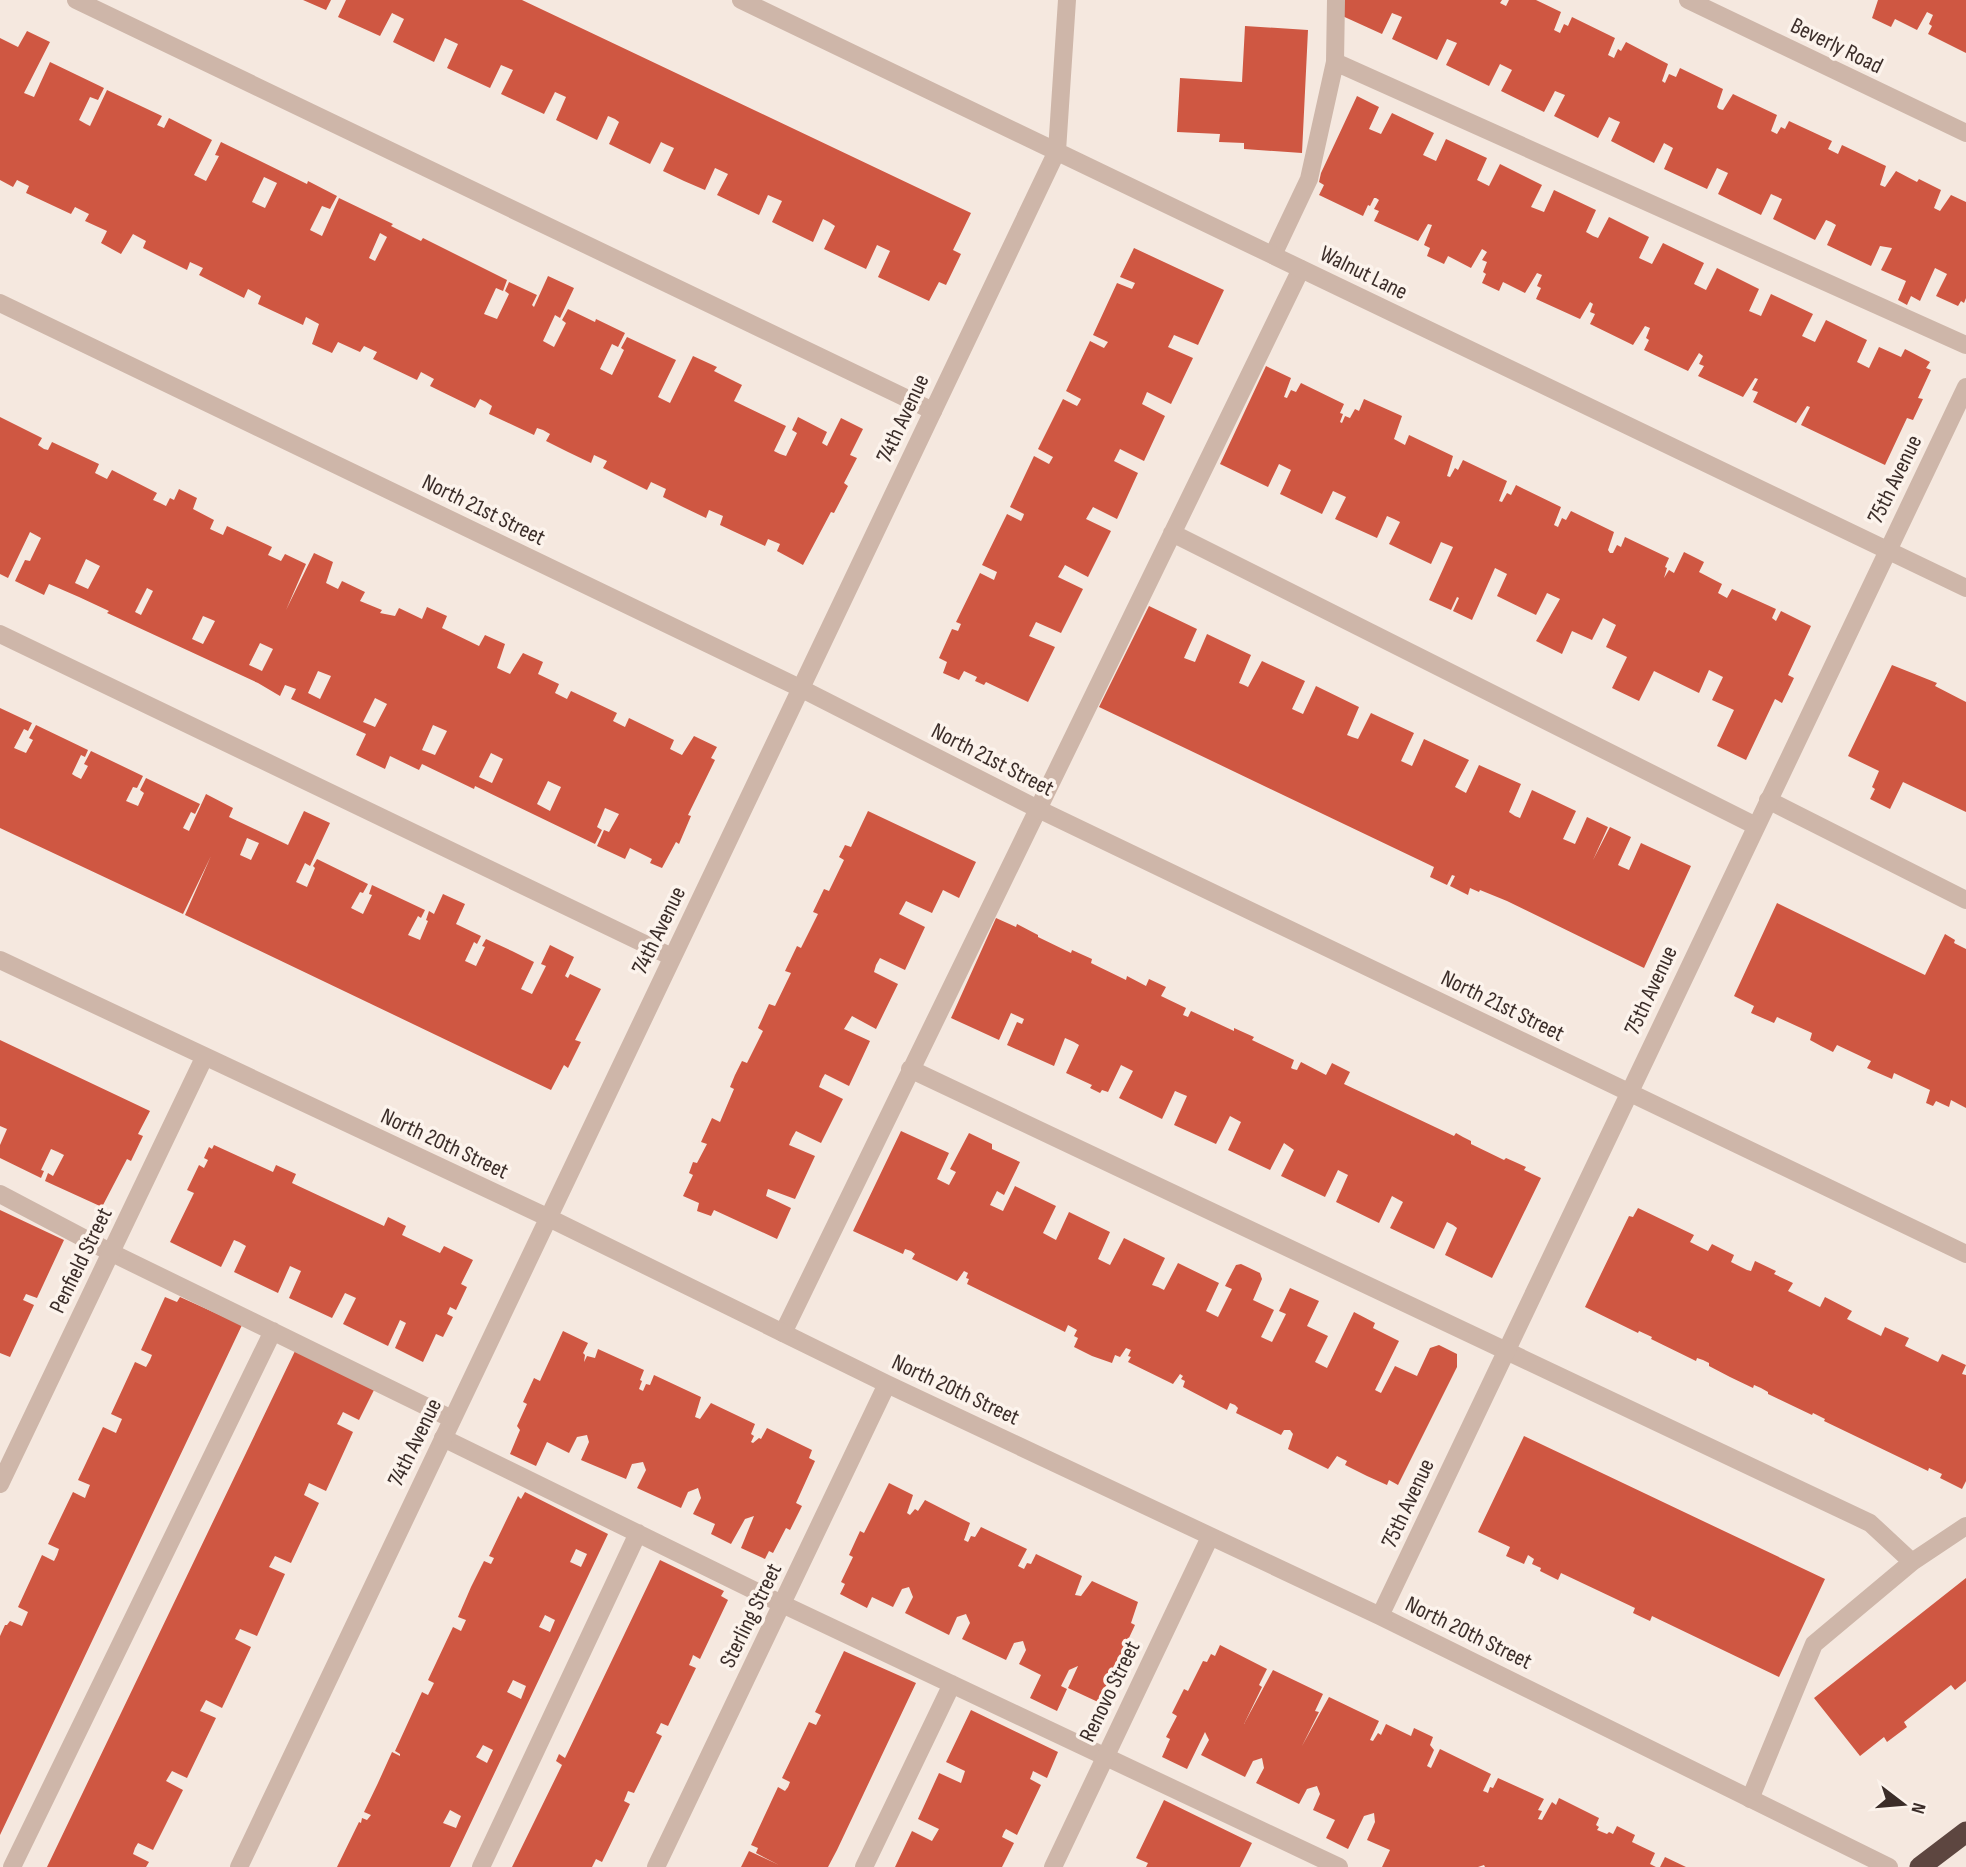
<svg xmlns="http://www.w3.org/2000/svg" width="1966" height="1867" font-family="'Sofia Sans Condensed',sans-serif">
<rect width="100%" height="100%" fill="#f5e8df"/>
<path fill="#cf5742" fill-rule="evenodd" d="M303,0H331L326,10Z
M346,0H522L971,213L953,250L961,254L946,285L939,282L929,301L878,277L890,251L877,245L866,269L824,249L835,226L829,222L823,219L813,242L772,222L782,201L768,195L759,215L717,195L728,174L715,168L705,190L684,181L663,171L674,148L667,145L661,142L650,164L609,144L619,122L615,119L608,116L597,140L556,120L566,97L555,92L544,114L501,94L513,70L501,65L490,88L447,68L458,44L445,38L434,62L393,42L404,19L392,13L380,36L338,17Z
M1340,0H1502L1500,3L1506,6L1509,0H1536L1561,12L1554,30L1560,33L1564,24L1568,26L1572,17L1615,38L1608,55L1614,58L1618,49L1621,51L1626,42L1668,64L1662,81L1665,83L1669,74L1676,77L1680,68L1723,89L1717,107L1719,109L1723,110L1733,94L1777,115L1771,131L1777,134L1781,127L1785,129L1789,121L1832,141L1828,149L1838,154L1842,145L1886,166L1880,185L1885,187L1896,171L1917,182L1919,179L1941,190L1934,208L1940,211L1951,195L1966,202V298L1964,303L1961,301L1958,306L1936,296L1947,274L1935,268L1920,301L1911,296L1907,305L1898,300L1906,281L1881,270L1892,248L1880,246L1871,266L1827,245L1836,225L1831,222L1826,220L1815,240L1773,219L1782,199L1771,194L1761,215L1718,194L1728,173L1717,168L1707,189L1664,169L1673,148L1664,143L1654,163L1611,141L1620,122L1615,120L1609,117L1598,138L1554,116L1565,95L1555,91L1544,112L1501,91L1512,70L1500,64L1489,86L1446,65L1457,43L1447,39L1437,60L1392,39L1402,17L1392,13L1382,34L1338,14Z
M1878,0H1966V53L1928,34L1932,26L1929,24L1933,15L1927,12L1917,30L1895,19L1891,27L1872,18Z
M1245,26L1308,30L1302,153L1244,149V143L1219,142L1220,134L1177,132L1180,78L1242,82Z
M27,31L50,42L24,93L34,97L50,62L104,88L98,100L90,97L79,120L86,124L90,126L107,90L162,116L157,125L164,128L169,118L212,140L194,175L206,181L219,156L215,155L221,142L307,184L308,181L337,196L330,209L322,206L310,230L322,236L339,198L393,224L391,226L421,241L423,238L507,280L503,291L496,288L484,314L497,319L509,294L505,291L509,282L537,295L532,305L534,307L548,276L574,288L560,318L555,315L543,341L554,347L566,323L562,320L568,309L595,322L596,319L625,333L618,347L612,344L600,369L612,375L624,350L621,348L627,337L676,360L658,397L670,403L693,356L717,367L714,371L742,385L734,401L786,426L774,451L780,454L786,456L797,433L792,430L798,417L827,432L822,443L827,446L841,418L863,429L850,455L857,458L844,483L848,486L834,513L831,512L803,565L777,551L780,544L768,539L765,546L720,525L723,516L709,510L706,518L683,507L663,497L666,489L651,482L647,490L603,468L607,461L594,455L591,463L568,452L546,441L550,434L543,430L537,428L534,435L489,414L492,406L486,402L480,399L475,408L430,386L434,379L421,372L417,380L373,359L377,352L364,346L360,352L338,342L332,353L312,344L319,324L306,317L303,325L258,304L261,296L248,289L244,298L199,275L203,268L190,262L187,270L143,248L146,241L133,234L121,254L101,243L107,231L85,221L89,214L75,207L71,214L26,193L29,186L17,180L13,187L0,180V38L18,47ZM264,177L277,183L265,208L252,202ZM380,233L387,237L375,261L369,258Z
M1357,96L1379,107L1369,129L1381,134L1392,113L1434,133L1423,155L1436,161L1446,139L1487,158L1477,180L1489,186L1500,164L1542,185L1531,207L1544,212L1554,190L1596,210L1586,232L1593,236L1598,238L1609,217L1649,237L1639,258L1652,264L1663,243L1704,263L1694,284L1706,290L1717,268L1759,289L1749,311L1761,316L1771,294L1813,314L1802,336L1815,342L1826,320L1867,340L1857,362L1869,368L1879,347L1901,357L1905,349L1930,362L1926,368L1931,370L1918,398L1923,399L1913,420L1907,418L1885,465L1801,425L1810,407L1807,406L1796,423L1753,402L1758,392L1752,390L1758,379L1755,378L1743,397L1698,376L1704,366L1699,364L1703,356L1699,353L1688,371L1644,350L1649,340L1646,338L1650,328L1645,326L1633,345L1590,324L1595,314L1590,312L1593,304L1590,302L1580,319L1536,299L1541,288L1537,286L1542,275L1537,273L1525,293L1503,282L1499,291L1482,283L1486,274L1483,272L1487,262L1482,260L1487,252L1482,249L1471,268L1448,256L1444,264L1427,256L1430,248L1424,245L1432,225L1428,224L1418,241L1374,221L1379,211L1374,209L1379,200L1376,198H1374L1370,206L1368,205L1363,216L1319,195L1324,185L1319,182L1321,173Z
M1134,248L1224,290L1198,345L1174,335L1168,347L1193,358L1171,404L1147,392L1142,404L1165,416L1144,461L1120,449L1114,461L1138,473L1117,519L1093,507L1086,519L1111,531L1088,577L1065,565L1058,577L1083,589L1061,633L1036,622L1029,636L1055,647L1028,702L986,682L984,685L975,681L977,677L964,671L959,680L943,673L947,662L939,658L952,629L958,631L961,624L956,622L980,573L994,580L997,572L982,565L1007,514L1021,521L1023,517L1024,514L1010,507L1034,456L1049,464L1053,457L1038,449L1063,399L1077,406L1079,403L1081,399L1066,391L1090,341L1104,348L1108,342L1093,335L1117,283L1132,289L1135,283L1120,277Z
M1266,366L1291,378L1284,397L1287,398L1291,390L1296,392L1301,383L1344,404L1340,413L1343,414L1340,422L1342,423L1345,416L1350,418L1355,409L1359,411L1364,399L1402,416L1394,439L1405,445L1409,435L1453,456L1447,476L1450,477L1455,468L1458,470L1463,460L1507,481L1499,501L1502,502L1507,493L1511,495L1516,485L1561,507L1554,525L1558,527L1562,518L1566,520L1571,511L1614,532L1608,550L1610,553H1613L1617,545L1621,547L1625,537L1669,558L1665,567L1667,568L1664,578L1669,570L1674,573L1684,552L1704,562L1699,572L1722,584L1718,593L1727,598L1732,589L1776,609L1772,618L1776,621L1781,611L1811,626L1788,675L1794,678L1782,703L1775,699L1746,760L1717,746L1734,710L1712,700L1723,677L1709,670L1699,693L1654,671L1639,701L1612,688L1627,657L1606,647L1616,625L1603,618L1592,640L1572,631L1562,654L1536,641L1560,599L1547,593L1536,615L1497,596L1507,574L1495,568L1472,620L1453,611L1459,598L1457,597L1451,610L1429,600L1453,547L1441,542L1431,564L1389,544L1400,522L1394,519L1387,516L1377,538L1335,519L1346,497L1333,491L1322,514L1280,494L1291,470L1279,464L1268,487L1220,464Z
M0,417L42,438L38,445L44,449L48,450L52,442L99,464L95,473L107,479L112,470L157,493L153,500L160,503L166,506L170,498L174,500L179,489L197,498L193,509L214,520L210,529L223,535L227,526L272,547L268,555L281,561L285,554L306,564L286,610L314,553L333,562L326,583L338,589L342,581L365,592L360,601L382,610L380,613L395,616L399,608L422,619L427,607L447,616L442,628L479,646L485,635L505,644L497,668L510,674L523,653L543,662L538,674L559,684L555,693L567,699L571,691L617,713L613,721L625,727L629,718L674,740L670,749L682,755L694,736L717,747L711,758L715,760L688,815L691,816L679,844L676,842L662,868L650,863L652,859L630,848L625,859L597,846L604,830L609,832L619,814L605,808L597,827L602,830L595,844L475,786L474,789L422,764L419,770L390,756L385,769L356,755L366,734L291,699L296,689L285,685L280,696L258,683L107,613L109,611L79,597L49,584L44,595L15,581L25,560L30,561L41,538L30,532L8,578L0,574ZM86,559L100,566L88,589L75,583ZM147,588L153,591L141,615L135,612ZM203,616L215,621L203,644L192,639ZM260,643L273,649L262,671L249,665ZM318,671L331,676L320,699L308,693ZM375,698L387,704L375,727L363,722ZM433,725L447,731L435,755L422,750ZM491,753L503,759L492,783L479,777ZM548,781L561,787L550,811L537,804Z
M1149,606L1197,629L1184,658L1195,662L1207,634L1251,655L1239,683L1244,685L1248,687L1262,661L1305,681L1292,709L1303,714L1316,686L1359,707L1347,735L1352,737L1358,739L1371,713L1414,733L1401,761L1412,766L1424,739L1469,760L1455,787L1466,793L1479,765L1521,784L1509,812L1515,816L1520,818L1532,790L1576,811L1563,839L1575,844L1587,817L1608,827L1593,860L1610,827L1631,837L1618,865L1622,867L1629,870L1641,843L1691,866L1644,968L1507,901L1480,890L1479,892L1470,888L1468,895L1450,886L1455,876L1452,875L1447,885L1430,877L1434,867L1099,707Z
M1892,665L1937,683L1935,686L1966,702V812L1903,782L1890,809L1870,799L1875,789L1872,787L1879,771L1848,756Z
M0,708L32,723L28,731L24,729L14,748L26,753L33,740L29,738L36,725L88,750L85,757L81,755L72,774L75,776L81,779L88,766L84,764L91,751L143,776L137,788L133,787L126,801L138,806L144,793L140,790L146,778L200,804L195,814L191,812L183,828L189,831L206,794L233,808L229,817L288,845L304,811L330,823L310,866L305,863L296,882L307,887L315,868L313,866L317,859L368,884L363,893L360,892L351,908L363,914L372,895L369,894L372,885L425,910L421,918L418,916L408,935L420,940L428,921L426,920L429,911L434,914L443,894L465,904L456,924L481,936L477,944L474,942L465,961L476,966L485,947L482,946L486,939L512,951L534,962L521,989L532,994L546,966L541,964L550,945L574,957L565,976L568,978L570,974L601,989L575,1040L581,1042L568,1068L564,1065L551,1090L185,915L211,856L183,914L0,828ZM247,838L259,843L251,860L240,855Z
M868,811L976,862L959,898L943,890L932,913L906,901L899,914L925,927L905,970L880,958L876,965L874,972L898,984L876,1029L852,1016L844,1029L870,1041L849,1086L825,1074L822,1079L819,1087L843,1099L821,1143L796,1131L792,1138L789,1145L815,1156L795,1199L768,1189L766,1196L791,1208L777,1239L714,1210L711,1216L697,1211L699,1203L683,1196L693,1175L689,1173L693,1162L697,1163L707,1144L701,1142L712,1118L720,1122L734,1089L730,1087L735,1075L742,1061L747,1063L763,1031L758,1028L764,1015L769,1004L775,1006L791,973L785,971L797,946L801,948L818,914L813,912L824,889L829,891L844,860L839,857L845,845L851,847Z
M1777,903L1925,975L1945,934L1955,940L1954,943L1966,949V1108L1951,1100L1949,1107L1936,1101L1933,1106L1926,1103L1930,1090L1894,1073L1892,1079L1867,1068L1871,1061L1837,1045L1833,1052L1821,1046L1810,1040L1812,1033L1777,1017L1774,1023L1751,1013L1754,1006L1734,996Z
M996,918L1016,927L1017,924L1038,935V937L1071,953L1072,950L1092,959L1091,963L1126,980L1127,976L1146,986L1149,979L1166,987L1161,996L1186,1008L1183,1015L1188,1017L1191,1011L1234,1031V1028L1254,1037L1252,1040L1294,1060L1291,1068L1293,1069L1297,1070L1301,1062L1326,1075L1332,1063L1350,1072L1344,1084L1454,1136L1456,1133L1463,1137L1471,1141V1144L1504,1160L1506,1158L1515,1162L1526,1167L1524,1170L1541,1178L1492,1278L1445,1255L1457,1228L1453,1225L1447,1222L1434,1249L1390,1228L1403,1202L1392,1196L1379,1223L1336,1202L1348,1175L1338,1170L1325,1197L1281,1176L1294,1150L1284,1143L1270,1170L1228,1150L1241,1122L1230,1116L1216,1144L1174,1125L1187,1096L1182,1094L1175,1091L1162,1119L1119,1098L1133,1071L1121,1065L1108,1092L1102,1090L1100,1093L1090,1088L1092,1085L1066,1073L1079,1045L1074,1042L1065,1038L1054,1066L1007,1045L1017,1022L1022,1024L1024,1019L1011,1013L999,1040L951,1018Z
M0,1040L150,1111L138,1134L143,1136L131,1161L127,1159L102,1207L45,1181L48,1173L53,1176L64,1155L58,1152L51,1149L41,1170L44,1171L41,1178L0,1158V1145L7,1129L0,1126Z
M901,1131L949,1153L937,1179L949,1185L956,1172L950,1169L969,1133L992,1144V1149L1020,1162L1004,1195L997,1191L990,1205L1003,1211L1015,1186L1056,1206L1043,1233L1056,1240L1069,1212L1110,1232L1098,1259L1110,1265L1124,1238L1165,1258L1152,1285L1158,1287L1164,1290L1178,1263L1219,1283L1206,1311L1218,1317L1232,1289L1225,1286L1236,1265L1241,1264L1260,1273L1262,1279L1253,1300L1274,1310L1261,1337L1272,1342L1286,1314L1279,1311L1290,1288L1319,1301L1307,1326L1328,1336L1315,1362L1327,1368L1354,1312L1375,1323L1373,1328L1399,1341L1375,1390L1381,1393L1395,1366L1417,1376L1430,1348L1439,1345L1457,1354V1367L1398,1485L1389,1480L1387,1485L1367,1476L1345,1465L1347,1461L1337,1456L1328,1469L1288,1449L1293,1434L1290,1430H1284L1281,1435L1236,1413L1238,1408L1235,1405L1230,1403L1227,1410L1183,1387L1185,1381L1181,1379L1183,1376L1180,1374L1173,1384L1128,1362L1131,1357L1128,1356L1131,1350L1126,1348L1120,1357L1115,1355L1112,1363L1092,1356L1074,1347L1078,1338L1074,1336L1077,1330L1068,1325L1065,1332L967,1284L969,1279L966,1278L968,1273L964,1271L957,1281L912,1259L915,1254L911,1251L905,1249L903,1254L853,1231Z
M214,1145L273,1172L276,1165L296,1174L292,1183L384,1226L388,1217L406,1226L402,1235L440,1253L444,1246L473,1260L461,1284L467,1287L456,1310L450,1307L447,1314L453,1317L443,1337L436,1334L423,1362L395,1348L406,1323L400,1320L388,1346L343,1324L356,1298L345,1293L332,1318L289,1298L301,1271L290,1266L278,1293L234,1272L246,1246L239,1242L234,1240L221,1267L170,1242L194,1193L187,1190L199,1165L204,1168L208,1160L204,1158L209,1147L212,1149Z
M1638,1208L1694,1235L1690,1242L1708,1251L1712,1244L1734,1255L1731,1262L1747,1270L1751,1271L1755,1261L1776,1271L1774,1274L1793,1283L1788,1291L1820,1307L1825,1297L1852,1311L1847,1319L1881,1336L1885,1327L1909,1338L1905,1346L1938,1362L1942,1354L1966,1365L1962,1374L1966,1375V1481L1962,1489L1940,1478L1942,1474L1929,1468L1928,1471L1824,1421L1825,1419L1813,1413L1812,1415L1768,1394V1392L1761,1388L1754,1385L1753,1388L1730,1377L1709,1366V1363L1703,1360L1697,1358L1696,1361L1651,1339L1652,1337L1639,1331L1638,1333L1585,1307L1629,1216L1633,1217Z
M0,1210L64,1240L37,1298L26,1294L23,1300L34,1305L10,1357L0,1353Z
M165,1297L177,1302L180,1297L242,1325L0,1835V1636L5,1625H7L10,1621L22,1626L28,1612L18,1607L42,1555L54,1561L57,1555L59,1549L48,1544L73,1492L85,1498L88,1490L90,1485L78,1480L103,1427L116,1433L122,1419L111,1414L135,1362L146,1367L150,1360L152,1355L141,1350Z
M563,1331L588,1343L583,1353L585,1355L584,1362L587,1356L595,1358L598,1349L644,1370L640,1380L642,1381L639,1389L643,1391L646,1384L650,1385L654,1375L701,1397L695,1417L700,1419L711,1403L755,1424L751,1434L754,1436L751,1442L753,1443L759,1438L761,1439L767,1428L812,1450L809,1458L815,1461L796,1503L802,1506L790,1530L786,1528L773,1553L769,1551L765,1559L741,1548L754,1516L745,1519L731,1544L711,1534L715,1524L693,1514L701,1498L698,1488L688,1492L681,1508L637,1488L646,1470L643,1462L632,1464L626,1479L581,1460L589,1442L587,1435L577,1437L569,1453L547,1442L536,1466L510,1454L520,1430L517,1426L527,1404L523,1402L534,1378L540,1381Z
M295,1351L374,1390L359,1420L343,1412L337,1424L353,1432L326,1491L309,1483L304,1495L319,1503L291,1563L275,1556L269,1567L285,1574L257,1636L240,1629L235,1639L251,1647L222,1708L206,1700L200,1711L216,1718L187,1778L172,1771L166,1781L183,1790L153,1850L138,1843L135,1848L133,1854L149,1862L146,1867H47Z
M1524,1436L1825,1579L1779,1677L1652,1616L1650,1621L1633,1613L1635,1608L1561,1573L1558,1580L1540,1571L1541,1568L1532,1564L1534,1559L1528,1555L1524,1564L1506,1556L1510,1547L1478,1532Z
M889,1483L913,1495L907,1513L910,1515L915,1509L918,1511L925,1500L970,1523L964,1540L968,1542L971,1536L975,1537L981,1527L1027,1549L1018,1566L1024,1569L1027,1563L1031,1564L1036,1554L1082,1576L1075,1595L1081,1596L1092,1581L1138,1602L1131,1623L1135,1625L1121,1655L1126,1657L1115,1680L1110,1678L1098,1702L1068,1688L1078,1666L1069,1670L1061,1686L1067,1689L1057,1711L1030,1698L1041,1675L1019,1664L1026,1650L1023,1641L1014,1643L1006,1660L985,1650L962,1639L970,1623L966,1614L957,1617L949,1635L905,1613L913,1597L909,1587L902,1589L893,1607L872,1597L867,1608L840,1594L845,1584L841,1582L853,1557L849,1555L860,1531L864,1533Z
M525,1492L608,1534L450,1867H337L359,1822L361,1823L362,1818L367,1820L371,1815L364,1812L378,1783L392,1752L400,1756V1754L395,1751L422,1692L428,1695L434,1683L428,1680L453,1627L461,1631L466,1620L458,1617L471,1587L484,1561L491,1564L494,1558L489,1556L518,1496L521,1499ZM576,1549L587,1554L581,1567L570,1562ZM545,1615L555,1620L550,1632L539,1627ZM513,1680L526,1686L521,1699L507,1692ZM483,1745L493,1750L487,1763L476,1757ZM450,1810L461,1816L456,1828L443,1823Z
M660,1560L724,1591L721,1596L728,1600L700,1659L693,1655L692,1658L689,1665L696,1668L668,1726L661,1723L656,1733L662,1736L634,1793L628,1791L624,1801L630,1804L602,1862L596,1859L592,1867H512L562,1765L556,1761L559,1754L565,1758Z
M1966,1578V1681L1955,1690L1951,1685L1904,1722L1907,1727L1887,1742L1884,1737L1860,1756L1814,1698Z
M1220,1645L1267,1669L1259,1685L1262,1687L1244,1724L1273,1670L1323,1694L1315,1711L1319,1712L1302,1746L1329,1697L1379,1721L1370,1740L1373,1741L1378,1733L1381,1735L1386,1724L1411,1736L1414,1728L1433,1737L1430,1745L1434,1750L1427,1766L1431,1768L1440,1749L1491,1774L1483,1791L1486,1792L1488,1793L1490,1787L1493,1788L1498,1778L1544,1799L1538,1810L1542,1811L1538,1819L1542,1820L1552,1802L1556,1805L1559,1798L1599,1818L1596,1825L1599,1827L1597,1830L1607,1834L1609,1832L1613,1834L1617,1826L1635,1835L1632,1842L1655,1853L1650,1864L1656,1867H1485L1484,1865L1478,1867H1382L1390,1850L1367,1840L1375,1822L1374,1813L1364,1816L1348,1849L1326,1838L1335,1820L1313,1810L1320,1794L1317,1786L1307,1789L1299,1804L1256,1783L1264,1768L1262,1758L1253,1761L1245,1777L1201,1755L1209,1740L1205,1732L1187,1769L1162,1757L1170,1739L1166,1737L1177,1716L1172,1713L1184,1689L1188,1691L1203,1661L1207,1662L1211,1654L1215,1656Z
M844,1651L916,1683L837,1850L828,1867H741L749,1851L779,1865L756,1853L758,1848L751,1845L778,1787L785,1791L788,1787L790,1782L782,1778L809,1722L816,1725L821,1715L815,1712Z
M971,1710L1058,1752L1047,1778L1033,1771L1032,1774L1030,1779L1041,1785L1017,1835L1006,1829L1004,1832L1002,1837L1014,1843L1002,1867H895L912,1831L932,1841L939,1829L918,1819L939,1773L961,1783L965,1771L946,1762Z
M1164,1800L1252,1843L1240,1867H1146L1148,1863L1136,1858Z
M1665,1857L1686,1867H1660Z"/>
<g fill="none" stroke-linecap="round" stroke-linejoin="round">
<path stroke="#ceb6a9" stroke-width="18" d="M76,0L933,411
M1336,0L1335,62L1966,345
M1273,255L1309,179L1335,62
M1172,533L1756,826
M0,634L672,957
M1768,800L1966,900
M910,1069L1870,1523L1912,1562
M0,1194L110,1252L452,1419
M783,1333L1301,269
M443,1438L782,1604L1339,1867
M1750,1799L1814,1644L1912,1562L1966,1526
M12,1867L273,1331
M481,1867L638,1533
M864,1867L952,1684"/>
<path stroke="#ceb6a9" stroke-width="18" d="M741,0L1966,588
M1688,0L1966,133
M0,303L802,689L1036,808L1966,1254
M0,960L549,1218L887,1384L1380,1616L1889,1867
M0,1484L204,1058
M1380,1616L1966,387
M239,1867L1057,151L1067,0
M656,1867L887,1384
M1053,1867L1210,1537"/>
<path stroke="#5d4640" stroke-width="21" d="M1920,1867L1966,1832"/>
</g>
<g text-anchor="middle" stroke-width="7" stroke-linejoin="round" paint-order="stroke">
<g font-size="23" fill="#3b2d29" stroke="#fcf3ec">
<text transform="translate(1837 45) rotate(26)" y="8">Beverly Road</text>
<text transform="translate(1364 272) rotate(26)" y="8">Walnut Lane</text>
<text transform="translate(902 418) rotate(-65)" y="8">74th Avenue</text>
<text transform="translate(1894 479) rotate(-64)" y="8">75th Avenue</text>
<text transform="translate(484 509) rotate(26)" y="8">North 21st Street</text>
<text transform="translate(993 759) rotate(27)" y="8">North 21st Street</text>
<text transform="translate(658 930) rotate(-64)" y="8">74th Avenue</text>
<text transform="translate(1650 990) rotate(-65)" y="8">75th Avenue</text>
<text transform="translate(1503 1005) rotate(26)" y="8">North 21st Street</text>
<text transform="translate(445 1143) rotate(25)" y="8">North 20th Street</text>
<text transform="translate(80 1260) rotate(-64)" y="8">Penfield Street</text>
<text transform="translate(956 1389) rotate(25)" y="8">North 20th Street</text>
<text transform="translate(414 1442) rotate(-64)" y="8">74th Avenue</text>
<text transform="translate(1407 1503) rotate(-65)" y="8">75th Avenue</text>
<text transform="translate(750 1615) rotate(-64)" y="8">Sterling Street</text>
<text transform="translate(1469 1632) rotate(26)" y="8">North 20th Street</text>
<text transform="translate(1109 1691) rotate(-64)" y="8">Renovo Street</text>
</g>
</g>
<g transform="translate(1903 1804) rotate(106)" stroke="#fcf3ec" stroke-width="5" paint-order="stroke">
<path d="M0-5L12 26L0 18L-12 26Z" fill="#3b2d29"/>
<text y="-10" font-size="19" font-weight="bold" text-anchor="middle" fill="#3b2d29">N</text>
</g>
</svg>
